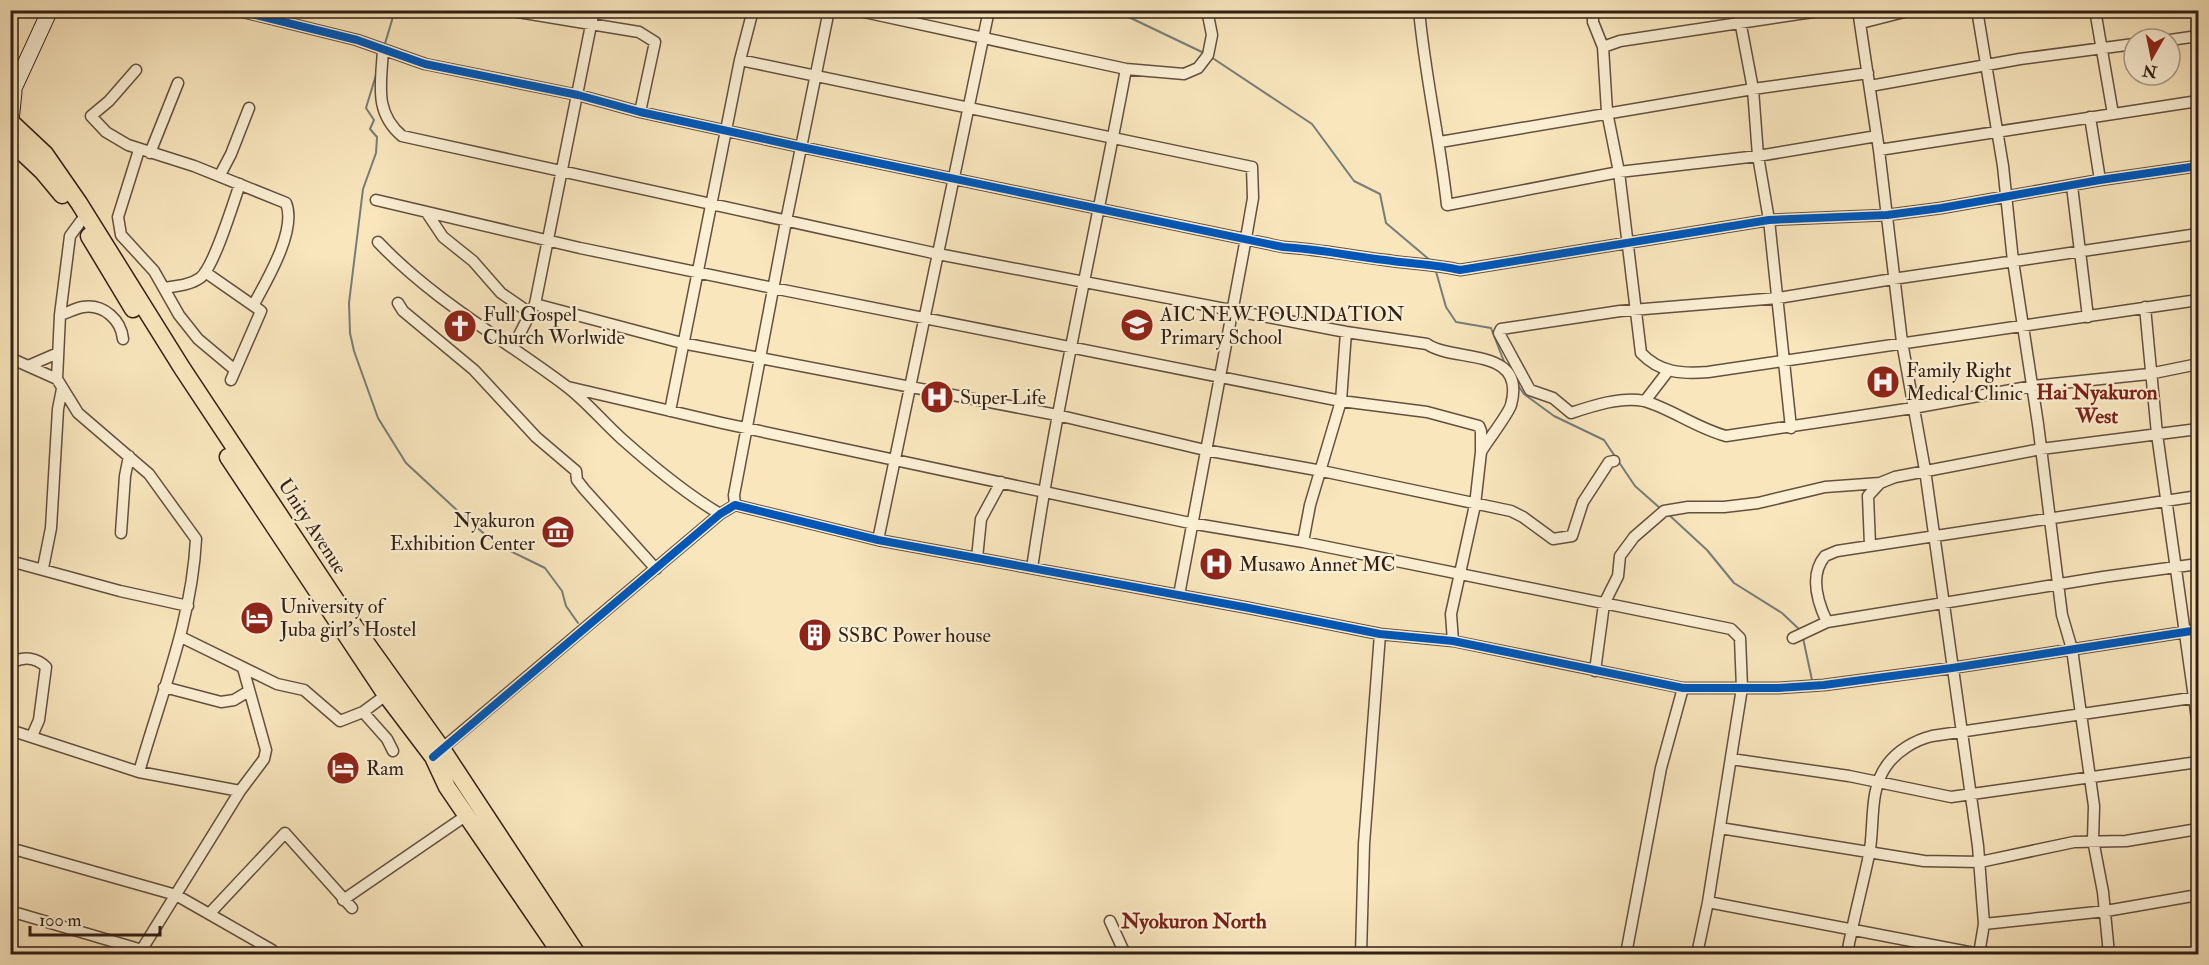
<svg xmlns="http://www.w3.org/2000/svg" width="2209" height="965" font-family="'IM FELL Double Pica',serif">
<rect width="100%" height="100%" fill="#f9e6bd"/>
<filter id="stains"><feTurbulence type="fractalNoise" baseFrequency=".00333" numOctaves="4"/><feColorMatrix values="0 0 0 0 .2 0 0 0 0 .09 0 0 0 0 .02 0 0 0 .5 -.17"/></filter>
<radialGradient id="worn" r=".72"><stop offset=".6" stop-color="#630" stop-opacity="0"/><stop offset="1" stop-color="#630" stop-opacity=".3"/></radialGradient>
<g fill="none" stroke-linecap="round" stroke-linejoin="round">
<path stroke="#757d79" stroke-width="2" d="M1114,10L1204,53
M384,47L395,10
M1211,57L1312,124L1354,181L1380,194L1386,223L1431,261
M376,75L366,108L374,120L370,129L377,137L376,153L363,189L349,303L350,333L354,351L378,418L406,463L460,513L496,544L545,568L562,591L566,606L578,623
M1435,268L1446,307L1456,322L1491,328L1505,364
M1517,384L1524,394L1554,416L1604,440L1635,486L1661,509
M1668,514L1707,550L1734,583L1782,613L1800,630
M1803,638L1812,680"/>
<g stroke="#63503f" stroke-width="13">
<path id="minor" d="M235,10L357,40L425,64L578,95L640,112L801,147L1283,247C1318,249 1351,256 1385,260C1411,264 1435,264 1460,270L1769,220L1887,215L1941,208L2100,180L2198,166
M505,10L639,32L655,42L640,112
M855,10L1126,69L1184,74L1198,68L1208,55L1212,35L1207,10
M1419,10C1425,76 1440,140 1447,205L1619,172L1758,156L1877,136
M1593,10V22L1603,47L1607,112L1619,172L1641,353C1660,373 1682,374 1708,372L2198,300
M1738,10L1753,89L1758,156L1769,220L1791,428
M1977,10L2003,166L2013,261L2038,424L2062,615L2072,649L2081,714L2094,806L2093,840L2103,892L2109,954
M2095,10L2113,114
M1861,23L1912,10
M2170,40L2198,36
M1603,47L1620,41L1826,10
M383,50C381,85 374,112 402,136L938,254L1346,332L1427,344C1454,363 1527,346 1511,405C1508,415 1487,441 1481,452
M740,60L1252,167L1253,198L1246,238L1179,595
M136,70L109,101L91,116L106,132L128,145L194,166L286,203C297,230 267,280 254,304
M1870,86L2020,59L2134,44
M2090,117L2100,180
M1440,142L1753,89L1868,73
M139,150L118,217L121,235L154,271L179,315L198,339L235,370
M1879,150L2198,101
M150,153L178,83
M220,175L231,154L249,108
M2072,186L2088,317
M376,200L580,248L773,288L1341,401L1346,332
M427,213L443,237L473,261L501,293L530,313
M81,221L70,236L60,315L57,379L78,413L149,474L196,539C192,620 161,695 139,772
M2198,234L1893,279L1778,298L1620,311L1501,329L1499,333L1530,390L1553,398L1571,413C1592,406 1622,396 1644,401C1670,408 1696,428 1726,436L1913,408L2033,386L2149,374L2198,364
M378,242C433,300 502,338 566,386C586,401 603,422 622,439C650,464 688,495 720,514
M205,272L261,311L231,380
M164,288C177,286 190,285 200,278C214,268 233,203 240,184
M398,303L403,311L474,370L536,437L576,471L577,480L584,489L656,569
M535,304L682,343L1057,415L1205,450L1322,471L1511,511L1523,517L1553,539L1572,536L1583,502L1609,462L1614,461
M2145,307L2157,434L2198,726
M60,315C67,313 76,308 83,307C104,304 121,320 123,339
M513,347L535,304L594,10
M10,358L57,379
M28,366L58,353
M568,387L722,423L1190,523L1303,542L1731,629L1740,638L1742,688L1708,902L1697,954
M1645,401L1668,371
M670,411L740,60L753,10
M735,505L734,495L786,221L829,10
M121,533L125,476L129,456
M878,540L989,10
M1303,542L1310,505L1341,401L1427,412L1479,426L1481,431V452L1475,505L1451,614L1453,641
M1870,545L1868,496L1880,483L1895,477L2041,449L2198,429
M977,558L981,519L1001,482
M10,561L120,591L188,606
M43,568L51,528L58,409L62,389
M1032,568C1057,400 1095,235 1126,69
M1827,622C1817,601 1809,575 1825,556L1837,551L2198,496
M181,637L277,684L304,690L340,721L363,712L386,695
M1793,638L1827,622L2103,577L2198,564
M10,668L13,662C25,656 37,658 46,667L39,720L32,736
M1595,671L1604,604L1618,576L1620,556L1634,537L1664,511L1688,507H1724L1758,503L1825,487L1880,483
M164,687L221,702L234,700L249,691
M363,712L387,739L393,751
M10,730L139,772L240,791L264,759L266,750L243,668
M438,752L720,514L735,505L878,540L1249,608L1380,634L1453,641L1683,688H1778L1824,685L1952,668L2198,630
M1731,759L1849,776L1951,797L2198,762
M1720,828L1924,861L1980,862L2074,842L2126,841L2198,829
M10,848L176,895L272,950
M343,900L467,815
M1708,902L1979,954L1984,924L1978,846L1925,470L1902,342L1879,150L1858,10
M10,911L142,950
M210,913L285,833L352,908
M1110,921L1125,954
M1984,924L2106,911L2198,895
M139,954L240,791
M1361,954L1364,844L1380,634
M1626,954L1661,768L1683,688
M1847,954C1853,921 1862,888 1869,855C1875,827 1868,790 1887,765C1897,751 1915,740 1932,736L2198,697"/>
</g>
<g stroke="#311e15" stroke-width="17">
<path id="secondary" d="M10,97L50,10
M11,121L14,92"/>
</g>
<g stroke="#311e15" stroke-width="19">
<path id="primary" d="M12,123L45,154L79,203L182,368L337,602L442,749L577,954
M10,141L42,171L62,195
M89,236L133,309
M228,457L386,695L433,757L447,787L561,954"/>
</g>
<use href="#minor" stroke="#fbefd4" stroke-width="10"/>
<use href="#secondary" stroke="#fbefd4" stroke-width="15"/>
<use href="#primary" stroke="#f9e6bd" stroke-width="16"/>
<g stroke="#fbefd4" stroke-width="11">
<path id="cycleway" d="M235,10L357,40L425,64L578,95L640,112L801,147L1283,247C1318,249 1351,256 1385,260C1411,264 1435,264 1460,270L1769,220L1887,215L1941,208L2100,180L2198,166
M433,757L720,514L735,505L878,540L1249,608L1380,634L1453,641L1683,688H1778L1824,685L1952,668L2198,630"/>
</g>
<use href="#cycleway" stroke="#0057b8" stroke-width="8"/>
</g>
<defs>
<g id="school-disc" transform="scale(1.725)"><circle r="9.5" fill="#8f2418" stroke="#fbefd4"/><path d="M0-5L7-2L0 1L-7-2ZM-4 1L0 2.5L4 1V4Q0 6-4 4Z" fill="#fff"/></g>
<g id="church-disc" transform="scale(1.725)"><circle r="9.5" fill="#8f2418" stroke="#fbefd4"/><path d="M-1.2-6h2.4v3.5h3.3v2.4h-3.3V6h-2.4V-.1h-3.3v-2.4h3.3Z" fill="#fff"/></g>
<g id="hospital-disc" transform="scale(1.725)"><circle r="9.5" fill="#8f2418" stroke="#fbefd4"/><path d="M-5-5h3v3.5h4V-5h3V5h-3V1.5h-4V5h-3Z" fill="#fff"/></g>
<g id="museum-disc" transform="scale(1.725)"><circle r="9.5" fill="#8f2418" stroke="#fbefd4"/><path d="M0-6L6-3V-2H-6V-3ZM-5-1h2V3h-2ZM-1-1h2V3h-2ZM3-1h2V3H3ZM-6 4H6V6H-6Z" fill="#fff"/></g>
<g id="hotel-disc" transform="scale(1.725)"><circle r="9.5" fill="#8f2418" stroke="#fbefd4"/><path d="M-6-4.5h1.5V1H6V5H4.5V3h-9V5H-6ZM-4 0a1.8 1.8 0 1 1 3.6 0ZM.5 0V-2.5h3Q6-2.5 6 0Z" fill="#fff"/></g>
<g id="building-disc" transform="scale(1.725)"><circle r="9.5" fill="#8f2418" stroke="#fbefd4"/><path d="M-4-6H4V6H1V3H-1V6H-4ZM-2.5-4.3h1.7v1.8h-1.7ZM.8-4.3h1.7v1.8H.8ZM-2.5-1h1.7V.8h-1.7ZM.8-1h1.7V.8H.8Z" fill="#fff"/></g>
</defs>
<g fill-rule="evenodd">
<use href="#school-disc" x="1137" y="325"/>
<use href="#church-disc" x="460" y="326"/>
<use href="#hospital-disc" x="1883" y="382"/>
<use href="#hospital-disc" x="937" y="397"/>
<use href="#museum-disc" x="558" y="532"/>
<use href="#hospital-disc" x="1216" y="564"/>
<use href="#hotel-disc" x="257" y="618"/>
<use href="#building-disc" x="815" y="635"/>
<use href="#hotel-disc" x="343" y="768"/>
</g>
<g text-anchor="middle" stroke-width="4.5" stroke-linejoin="round" paint-order="stroke">
<g font-size="20" fill="#311e15" stroke="#fbefd4" text-anchor="start">
<text x="483" y="321">Full Gospel<tspan x="483" dy="23">Church Worlwide</tspan></text>
<text x="1160" y="321">AIC NEW FOUNDATION<tspan x="1160" dy="23">Primary School</tspan></text>
<text x="1906" y="377">Family Right<tspan x="1906" dy="23">Medical Clinic</tspan></text>
<text x="960" y="404">Super Life</text>
<text x="535" y="527" text-anchor="end">Nyakuron<tspan x="535" dy="23">Exhibition Center</tspan></text>
<text x="1239" y="571">Musawo Annet MC</text>
<text x="280" y="613">University of<tspan x="280" dy="23">Juba girl's Hostel</tspan></text>
<text x="838" y="642">SSBC Power house</text>
<text x="366" y="775">Ram</text>
</g>
<g font-size="20" fill="#311e15" stroke="#fbefd4">
<text transform="translate(313 526) rotate(57)" y="7">Unity Avenue</text>
</g>
<g font-size="21" font-weight="bold" fill="#7a1f14" stroke="#fbefd4">
<text x="2097" y="399">Hai Nyakuron<tspan x="2097" dy="24">West</tspan></text>
<text x="1194" y="928">Nyokuron North</text>
</g>
</g>
<rect width="2209" height="965" fill="none" stroke="#f9e6bd" stroke-width="36"/>
<rect x="12" y="12" width="2185" height="941" fill="none" stroke="#311e15" stroke-width="3"/>
<rect x="18" y="18" width="2173" height="929" fill="none" stroke="#311e15" stroke-width="1.5"/>
<g transform="translate(2152 57) rotate(189)"><circle r="28" fill="#fbefd4" stroke="#aa9b88" stroke-width="1.5"/>
<path d="M0-4.5L10 22L0 15L-10 22Z" fill="#8f2418"/>
<text y="-9" font-size="16" font-weight="bold" text-anchor="middle" fill="#311e15">N</text>
</g>
<path d="M30 926v9h130v-9" fill="none" stroke="#311e15" stroke-width="3"/>
<text x="39" y="926" font-size="18" fill="#311e15" stroke="#fbefd4" stroke-width="4.5" paint-order="stroke">100 m</text>
<rect width="100%" height="100%" filter="url(#stains)"/>
<rect width="100%" height="100%" fill="url(#worn)"/>
</svg>
